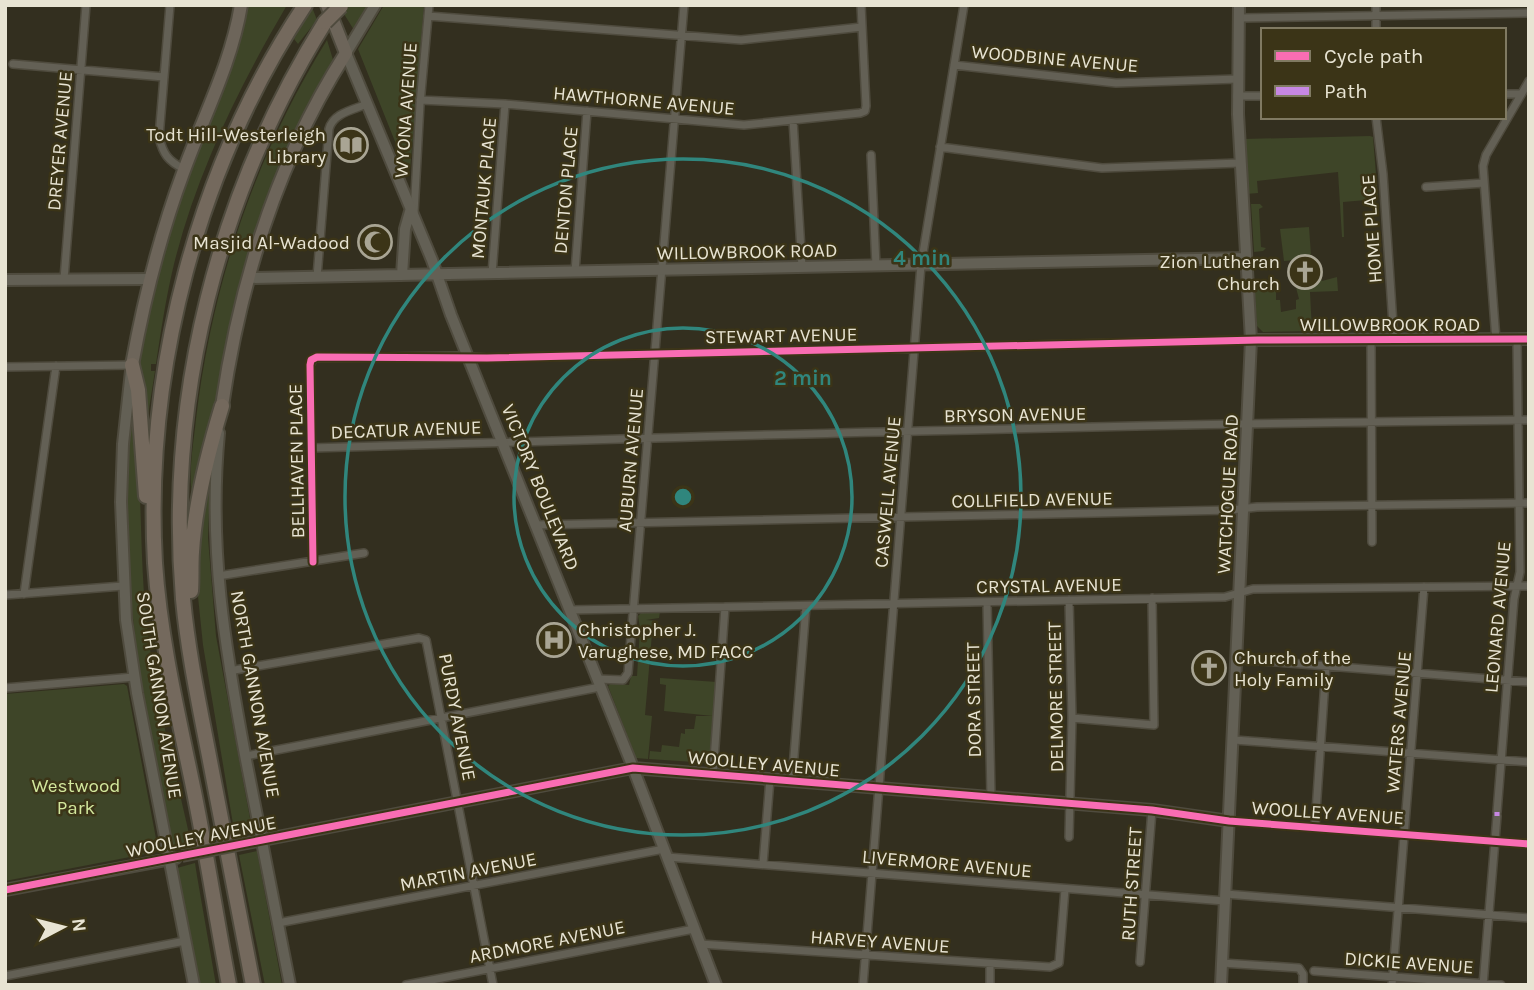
<svg xmlns="http://www.w3.org/2000/svg" width="1534" height="990" font-family="Karla,sans-serif">
<rect width="100%" height="100%" fill="#332f1f"/>
<path fill="#3e4528" d="M246,5H287C239,87 197,172 174,264C166,297 161,331 156,364H151V371H155L147,422L141,396L139,353L160,259Z
M349,5H369L354,30L344,14Z
M384,5H424L416,103H413L416,105L410,169L404,164L358,49Z
M312,7L317,20L298,44L294,39Z
M327,40L334,63C303,128 266,193 246,263C224,340 218,422 193,498C187,478 194,440 196,419C212,284 255,156 327,40Z
M1370,136L1373,137L1378,199L1343,202L1344,237H1342L1338,172L1257,181L1258,193L1246,194L1244,139Z
M1251,204H1260L1263,207L1259,209L1261,247L1266,248L1263,251L1254,252Z
M1309,227L1311,255L1307,259L1284,261L1280,229Z
M1337,277L1338,291L1310,292L1312,331L1263,332L1257,326L1254,282L1278,280L1279,291H1276V300H1280L1281,312L1296,309V300L1299,299L1294,280L1321,278L1322,281Z
M135,426C143,495 139,565 148,634C157,705 176,774 191,843L173,847H171L144,708L146,707C129,615 122,522 131,428Z
M211,461L208,538L216,636L252,829L251,832L235,836L203,645L197,587V537Z
M642,612H660L659,618L646,620L659,621L653,622L645,715L652,716L648,759L636,758L608,686L611,683L629,685L631,676H637L640,628L638,616Z
M660,678L717,682L709,763L649,759L650,751L661,752L662,745L679,747L681,733L685,734V729H694L696,716H713L664,711L666,685L660,684Z
M124,684L127,686L158,849L155,850L156,852L5,881V694Z
M257,851L282,985H265L239,855Z
M195,863L197,876L216,985H200L177,868Z"/>
<g fill="none" stroke-linecap="round" stroke-linejoin="round">
<g stroke="#4f4b3e" stroke-width="10">
<path id="street" d="M170,5L159,137C163,154 168,161 184,169
M428,16L741,40L862,27
M1240,18L1529,13
M1376,30V5
M13,64L164,77
M954,65L1116,83L1238,79
M1504,94H1521
M1237,96H1263
M420,100L505,104L744,125L860,113L865,111L866,106L861,5
M1376,117L1383,174L1394,340
M793,120L802,267
M940,147L1102,168L1240,163
M871,155L876,266
M1426,187L1484,183
M414,213L420,104L429,5
M575,272L587,111
M492,274L505,104
M317,277L329,129C333,113 353,110 367,104
M64,279L86,5
M1371,340L1372,542
M1496,340L1483,166L1486,155L1529,81
M5,367L132,365
M311,448C717,436 1123,424 1529,420
M535,525L1231,510L1257,507L1529,503
M313,562L310,365L314,358L460,356L487,358L1251,340
M218,576L364,553
M24,594L56,366
M5,595L123,586
M987,602L991,797
M569,610L1225,597L1253,589L1529,586
M1237,659L1529,682
M229,671L419,638L426,640L493,985
M597,679L623,680L628,673L684,5
M5,688L134,677
M1072,718L1154,725L1152,598
M1234,740L1529,762
M246,756L600,687
M713,774L725,607
M792,781L806,606
M1497,812L1514,599L1520,572L1517,340
M1229,821L1529,844
M1315,826L1326,666
M1069,837L1072,718L1069,600
M667,857L1225,901
M763,864L770,779
M1226,894L1529,918
M278,923L664,849
M700,944L1050,967L1059,963L1065,889
M1140,962L1152,810
M1222,963L1299,968L1303,974V985
M1314,971L1501,985
M5,976L185,941
M406,985L694,929
M863,985L921,265L964,5
M990,985V964
M1392,985L1424,587
M1483,985L1497,816"/>
</g>
<g stroke="#4f4b3e" stroke-width="14">
<path id="secondary" d="M375,5L346,53L432,260L451,315L630,760L716,985
M402,275L405,229L411,208
M248,278L1246,258
M5,280L150,279
M1251,340L1529,339
M131,371L123,444L121,502L126,620L137,693L194,985
M219,433C208,547 225,648 246,760C261,835 275,910 290,985
M247,843L633,768L1152,810L1229,821
M5,890L176,858
M1221,985L1251,340L1238,114L1239,5"/>
</g>
<g stroke="#4f4b3e" stroke-width="16">
<path id="primary" d="M132,365C144,299 160,235 183,173C203,117 231,65 241,5
M222,406C240,282 278,159 346,53L327,5"/>
</g>
<g stroke="#4f4b3e" stroke-width="18">
<path id="highway" d="M132,365L138,390L146,496
M191,591C192,578 191,565 192,552C195,503 208,452 222,406
M229,985C216,917 206,849 192,782C177,710 160,637 155,563C144,370 198,166 305,5
M253,985C238,908 223,832 209,756C199,704 188,652 183,599C166,397 218,193 325,22"/>
</g>
<use href="#street" stroke="#636055" stroke-width="7"/>
<use href="#secondary" stroke="#636055" stroke-width="10"/>
<use href="#primary" stroke="#6d655a" stroke-width="12"/>
<use href="#highway" stroke="#74695d" stroke-width="14"/>
<g stroke="#4f4b3e" stroke-width="14" stroke-linecap="butt">
<path id="secondary-bridge" d="M182,856L247,843"/>
</g>
<g stroke="#4f4b3e" stroke-width="18" stroke-linecap="butt">
<path id="highway-bridge" d="M325,22L341,6"/>
</g>
<use href="#secondary-bridge" stroke="#636055" stroke-width="10"/>
<use href="#highway-bridge" stroke="#74695d" stroke-width="14"/>
<path stroke="#c787e3" stroke-width="5" stroke-dasharray="10 5" stroke-linecap="butt" d="M1497,816V812"/>
<g stroke="#3b3417" stroke-width="11">
<path id="cycleway" d="M313,562L310,365L311,360L317,357L487,358L1258,340L1529,339
M5,890L633,768L1152,810L1229,821L1529,844"/>
</g>
<use href="#cycleway" stroke="#f96db3" stroke-width="7"/>
</g>
<g fill="none" stroke="#30867d" stroke-width="3.5">
<circle cx="683" cy="497" r="169"/>
<circle cx="683" cy="497" r="338"/>
</g>
<defs>
<g id="library-ring" transform="scale(1.75)"><circle r="9.5" fill="#3b3417" stroke="#a9a594" stroke-width="1.5"/><path d="M-6-4Q-3-5.5-.7-3.5V5Q-3 3-6 4ZM6-4Q3-5.5 .7-3.5V5Q3 3 6 4Z" fill="#a9a594"/></g>
<g id="mosque-ring" transform="scale(1.75)"><circle r="9.5" fill="#3b3417" stroke="#a9a594" stroke-width="1.5"/><path d="M3.5-4.9A6 6 0 1 0 3.5 4.9A5 5 0 1 1 3.5-4.9Z" fill="#a9a594"/></g>
<g id="church-ring" transform="scale(1.75)"><circle r="9.5" fill="#3b3417" stroke="#a9a594" stroke-width="1.5"/><path d="M-1.2-6h2.4v3.5h3.3v2.4h-3.3V6h-2.4V-.1h-3.3v-2.4h3.3Z" fill="#a9a594"/></g>
<g id="hospital-ring" transform="scale(1.75)"><circle r="9.5" fill="#3b3417" stroke="#a9a594" stroke-width="1.5"/><path d="M-5-5h3v3.5h4V-5h3V5h-3V1.5h-4V5h-3Z" fill="#a9a594"/></g>
</defs>
<g fill-rule="evenodd">
<use href="#library-ring" x="351" y="145"/>
<use href="#mosque-ring" x="375" y="242"/>
<use href="#church-ring" x="1305" y="272"/>
<use href="#hospital-ring" x="554" y="640"/>
<use href="#church-ring" x="1209" y="668"/>
</g>
<g text-anchor="middle" stroke-width="5" stroke-linejoin="round" paint-order="stroke">
<g font-size="19" fill="#e8e4d3" stroke="#3b3417">
<text transform="translate(1055 58) rotate(5)" y="7">WOODBINE AVENUE</text>
<text transform="translate(644 100) rotate(5)" y="7">HAWTHORNE AVENUE</text>
<text transform="translate(405 110) rotate(-86)" y="7">WYONA AVENUE</text>
<text transform="translate(59 141) rotate(-85)" y="7">DREYER AVENUE</text>
<text transform="translate(483 188) rotate(-85)" y="7">MONTAUK PLACE</text>
<text transform="translate(565 190) rotate(-85)" y="7">DENTON PLACE</text>
<text transform="translate(1371 229) rotate(-94)" y="7">HOME PLACE</text>
<text transform="translate(747 251) rotate(-1)" y="7">WILLOWBROOK ROAD</text>
<text x="1390" y="331">WILLOWBROOK ROAD</text>
<text transform="translate(781 335) rotate(-1)" y="7">STEWART AVENUE</text>
<text transform="translate(1015 414) rotate(-1)" y="7">BRYSON AVENUE</text>
<text transform="translate(406 429) rotate(-2)" y="7">DECATUR AVENUE</text>
<text transform="translate(630 460) rotate(-85)" y="7">AUBURN AVENUE</text>
<text transform="translate(296 461) rotate(-91)" y="7">BELLHAVEN PLACE</text>
<text transform="translate(541 487) rotate(68)" y="7">VICTORY BOULEVARD</text>
<text transform="translate(887 492) rotate(-85)" y="7">CASWELL AVENUE</text>
<text transform="translate(1227 494) rotate(-87)" y="7">WATCHOGUE ROAD</text>
<text transform="translate(1032 499) rotate(-1)" y="7">COLLFIELD AVENUE</text>
<text transform="translate(1049 585) rotate(-1)" y="7">CRYSTAL AVENUE</text>
<text transform="translate(1497 617) rotate(-85)" y="7">LEONARD AVENUE</text>
<text transform="translate(256 694) rotate(80)" y="7">NORTH GANNON AVENUE</text>
<text transform="translate(160 695) rotate(81)" y="7">SOUTH GANNON AVENUE</text>
<text transform="translate(1055 697) rotate(-91)" y="7">DELMORE STREET</text>
<text transform="translate(973 700) rotate(-91)" y="7">DORA STREET</text>
<text transform="translate(458 717) rotate(79)" y="7">PURDY AVENUE</text>
<text transform="translate(1398 722) rotate(-85)" y="7">WATERS AVENUE</text>
<text transform="translate(764 763) rotate(5)" y="7">WOOLLEY AVENUE</text>
<text transform="translate(1328 812) rotate(4)" y="7">WOOLLEY AVENUE</text>
<text transform="translate(201 836) rotate(-11)" y="7">WOOLLEY AVENUE</text>
<text transform="translate(947 863) rotate(5)" y="7">LIVERMORE AVENUE</text>
<text transform="translate(468 871) rotate(-11)" y="7">MARTIN AVENUE</text>
<text transform="translate(1131 884) rotate(-86)" y="7">RUTH STREET</text>
<text transform="translate(547 941) rotate(-11)" y="7">ARDMORE AVENUE</text>
<text transform="translate(880 941) rotate(4)" y="7">HARVEY AVENUE</text>
<text transform="translate(1409 962) rotate(4)" y="7">DICKIE AVENUE</text>
</g>
<g font-size="19" fill="#e8e4d3" stroke="#3b3417" text-anchor="end">
<text x="326" y="141">Todt Hill-Westerleigh<tspan x="326" dy="22">Library</tspan></text>
<text x="350" y="249">Masjid Al-Wadood</text>
<text x="1280" y="268">Zion Lutheran<tspan x="1280" dy="22">Church</tspan></text>
<text x="578" y="636" text-anchor="start">Christopher J.<tspan x="578" dy="22">Varughese, MD FACC</tspan></text>
<text x="1234" y="664" text-anchor="start">Church of the<tspan x="1234" dy="22">Holy Family</tspan></text>
</g>
<g font-size="19" fill="#d3e79d" stroke="#3b3417">
<text x="76" y="792">Westwood<tspan x="76" dy="22">Park</tspan></text>
</g>
</g>
<circle cx="683" cy="497" r="10" fill="#30867d" stroke="#3b3417" stroke-width="3.5"/>
<g font-size="21" text-anchor="middle" font-weight="bold" fill="#30867d" stroke="#3b3417" stroke-width="5" stroke-linejoin="round" paint-order="stroke">
<text x="922" y="265">4 min</text>
<text x="803" y="385">2 min</text>
</g>
<rect width="1534" height="990" fill="none" stroke="#e8e4d3" stroke-width="14"/>
<rect x="1261" y="28" width="245" height="91" fill="#3b3417" stroke="#807a62" stroke-width="2"/>
<rect x="1275" y="51" width="35" height="10" fill="#f96db3" stroke="#807a62" stroke-width="2"/>
<text x="1324" y="63" font-size="21" fill="#e8e4d3">Cycle path</text>
<rect x="1275" y="86" width="35" height="10" fill="#c787e3" stroke="#807a62" stroke-width="2"/>
<text x="1324" y="98" font-size="21" fill="#e8e4d3">Path</text>
<g transform="translate(63 927) rotate(83)" stroke="#3b3417" stroke-width="5" paint-order="stroke">
<path d="M0-5L12 26L0 18L-12 26Z" fill="#e8e4d3"/>
<text y="-10" font-size="19" font-weight="bold" text-anchor="middle" fill="#e8e4d3">N</text>
</g>
</svg>
